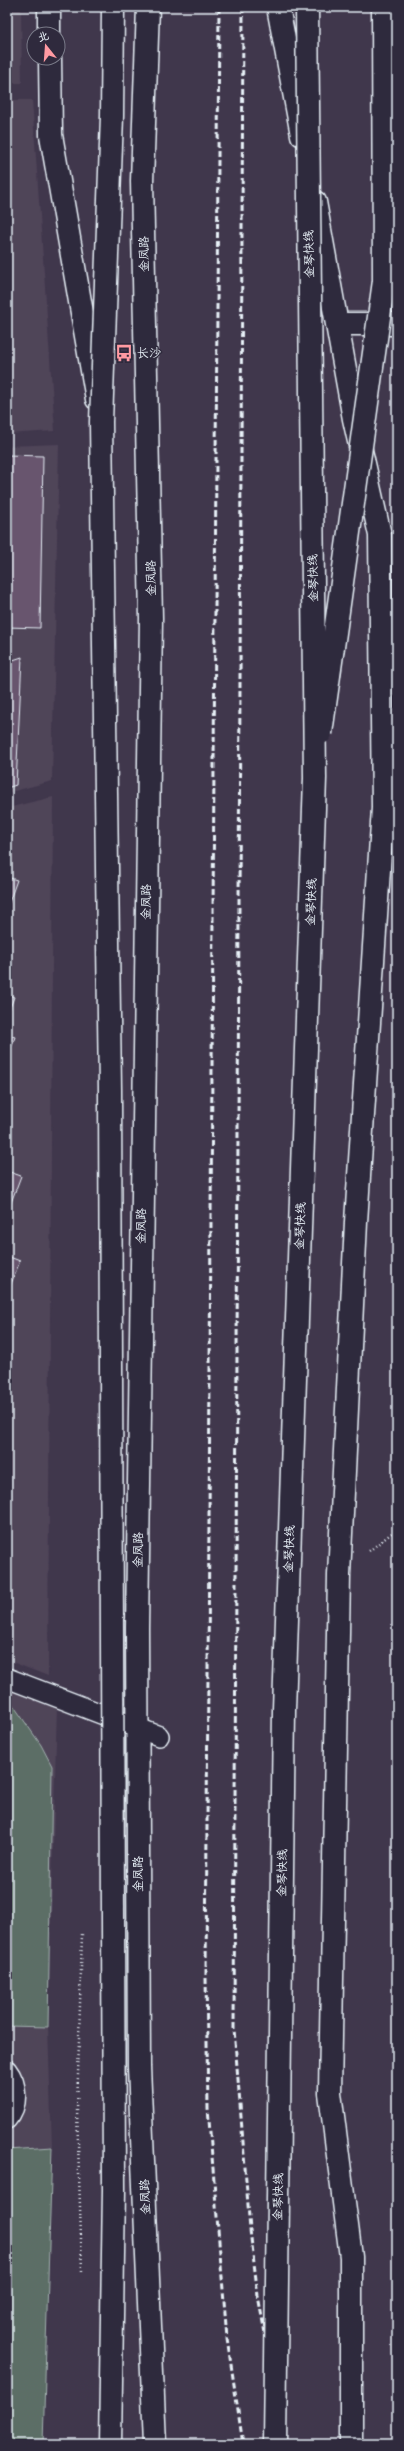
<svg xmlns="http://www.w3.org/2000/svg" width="404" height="2451" font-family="'Comic Neue','LXGW WenKai TC',sans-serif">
<rect width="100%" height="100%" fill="#40374c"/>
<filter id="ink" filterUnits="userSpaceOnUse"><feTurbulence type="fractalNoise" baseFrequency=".025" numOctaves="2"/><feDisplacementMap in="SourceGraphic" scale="8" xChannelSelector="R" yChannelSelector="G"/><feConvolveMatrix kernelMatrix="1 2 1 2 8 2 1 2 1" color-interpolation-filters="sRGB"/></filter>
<g filter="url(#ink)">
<path fill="#4f4459" d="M7,7H21L22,83H7Z
M7,100H32L55,431L7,434Z
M59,444L52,781L7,793V446Z
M53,797L48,1676L7,1660V808Z
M7,1689L57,1707L48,2027L52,2147L43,2444H7Z"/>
<path fill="#5c6e66" stroke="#a2b0af" d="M7,1701L11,1702L41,1745L52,1766L48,2027L7,2026Z
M52,2147L43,2444H7V2150Z"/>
<path fill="#67556e" stroke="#e8f1f8" d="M7,455L43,456L40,628L7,627Z
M22,657L16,785L7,788V662Z
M7,877L17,880L7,908Z
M7,994L14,997L7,1016Z
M7,1034L15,1037L7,1059Z
M7,1171L21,1176L7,1213Z
M7,1256L20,1261L7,1294Z"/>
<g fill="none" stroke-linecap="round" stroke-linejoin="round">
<g stroke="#e8f1f8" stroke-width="22">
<path id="service" d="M7,1678L159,1736
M7,2070C18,2084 19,2106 7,2119"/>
</g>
<g stroke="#e8f1f8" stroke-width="25">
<path id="minor" d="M338,324H397"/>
</g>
<g stroke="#e8f1f8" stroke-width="25">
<path id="primary" d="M49,7V34
M148,7L142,181L151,618L137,1628L139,2067L155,2444
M278,7L302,135
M50,58L51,135L97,399
M315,202L354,419L380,535L383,808L356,1222L339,1575L330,2093L351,2257V2444"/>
</g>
<path stroke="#e8f1f8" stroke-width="2.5" stroke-dasharray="1 3" stroke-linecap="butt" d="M369,1551L397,1529
M82,2271L77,2110L82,1934"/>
<use href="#service" stroke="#2f2a3d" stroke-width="19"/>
<use href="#minor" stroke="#2f2a3d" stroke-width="22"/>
<use href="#primary" stroke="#2f2a3d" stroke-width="22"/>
<path stroke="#e8f1f8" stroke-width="3" stroke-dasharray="6 3" stroke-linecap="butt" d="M219,7L206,1977L208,2108L227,2338L243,2444
M243,7L234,2029L250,2230L258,2296L286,2444"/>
<g stroke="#e8f1f8" stroke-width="25" stroke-linecap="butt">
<path id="primary-bridge" d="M321,733L384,281L383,7"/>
</g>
<g stroke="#e8f1f8" stroke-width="25" stroke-linecap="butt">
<path id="trunk-bridge" d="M110,2444L114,2190L110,1090L101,422L112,116L113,7
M275,2444L284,1710L315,778L307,7"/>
</g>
<use href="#primary-bridge" stroke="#2f2a3d" stroke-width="22"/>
<use href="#trunk-bridge" stroke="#2f2a3d" stroke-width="22"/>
</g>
</g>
<defs>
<g id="bus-bare" transform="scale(1.38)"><path d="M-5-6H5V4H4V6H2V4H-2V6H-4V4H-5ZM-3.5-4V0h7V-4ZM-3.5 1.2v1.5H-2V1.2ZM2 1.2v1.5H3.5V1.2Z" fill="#ff9aa2" stroke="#2f2a3d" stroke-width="2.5" paint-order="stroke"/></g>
</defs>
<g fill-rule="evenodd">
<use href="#bus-bare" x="124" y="353"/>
</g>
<g text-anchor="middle" stroke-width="3" stroke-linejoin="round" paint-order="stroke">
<g font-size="12" fill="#e8f1f8" stroke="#2f2a3d">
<text transform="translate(144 254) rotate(-91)" y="4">金凤路</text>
<text transform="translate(309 254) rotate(-91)" y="4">金琴快线</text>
<text transform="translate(151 578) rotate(-91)" y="4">金凤路</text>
<text transform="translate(313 578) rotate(-91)" y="4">金琴快线</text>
<text transform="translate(146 902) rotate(-89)" y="4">金凤路</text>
<text transform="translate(311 902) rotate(-88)" y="4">金琴快线</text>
<text transform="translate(141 1226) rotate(-89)" y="4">金凤路</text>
<text transform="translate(300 1226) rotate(-88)" y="4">金琴快线</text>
<text transform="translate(289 1549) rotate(-88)" y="4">金琴快线</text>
<text transform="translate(138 1550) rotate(-89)" y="4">金凤路</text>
<text transform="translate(282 1873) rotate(-89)" y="4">金琴快线</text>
<text transform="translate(138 1874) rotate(-90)" y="4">金凤路</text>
<text transform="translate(145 2197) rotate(-92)" y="4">金凤路</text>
<text transform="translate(278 2197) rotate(-89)" y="4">金琴快线</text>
</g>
<g font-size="12" fill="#e8f1f8" stroke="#2f2a3d" text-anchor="start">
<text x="137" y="357">长沙</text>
</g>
</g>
<rect width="404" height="2451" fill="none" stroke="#2f2a3d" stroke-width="24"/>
<rect x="12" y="12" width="380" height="2427" fill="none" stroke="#e8f1f8" stroke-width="1.5" filter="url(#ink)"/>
<g transform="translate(46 46) rotate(343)"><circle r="19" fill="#2f2a3d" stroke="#797a88"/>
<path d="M0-3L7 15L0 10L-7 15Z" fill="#ff9aa2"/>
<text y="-6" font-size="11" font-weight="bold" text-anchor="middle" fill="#e8f1f8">北</text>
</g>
</svg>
